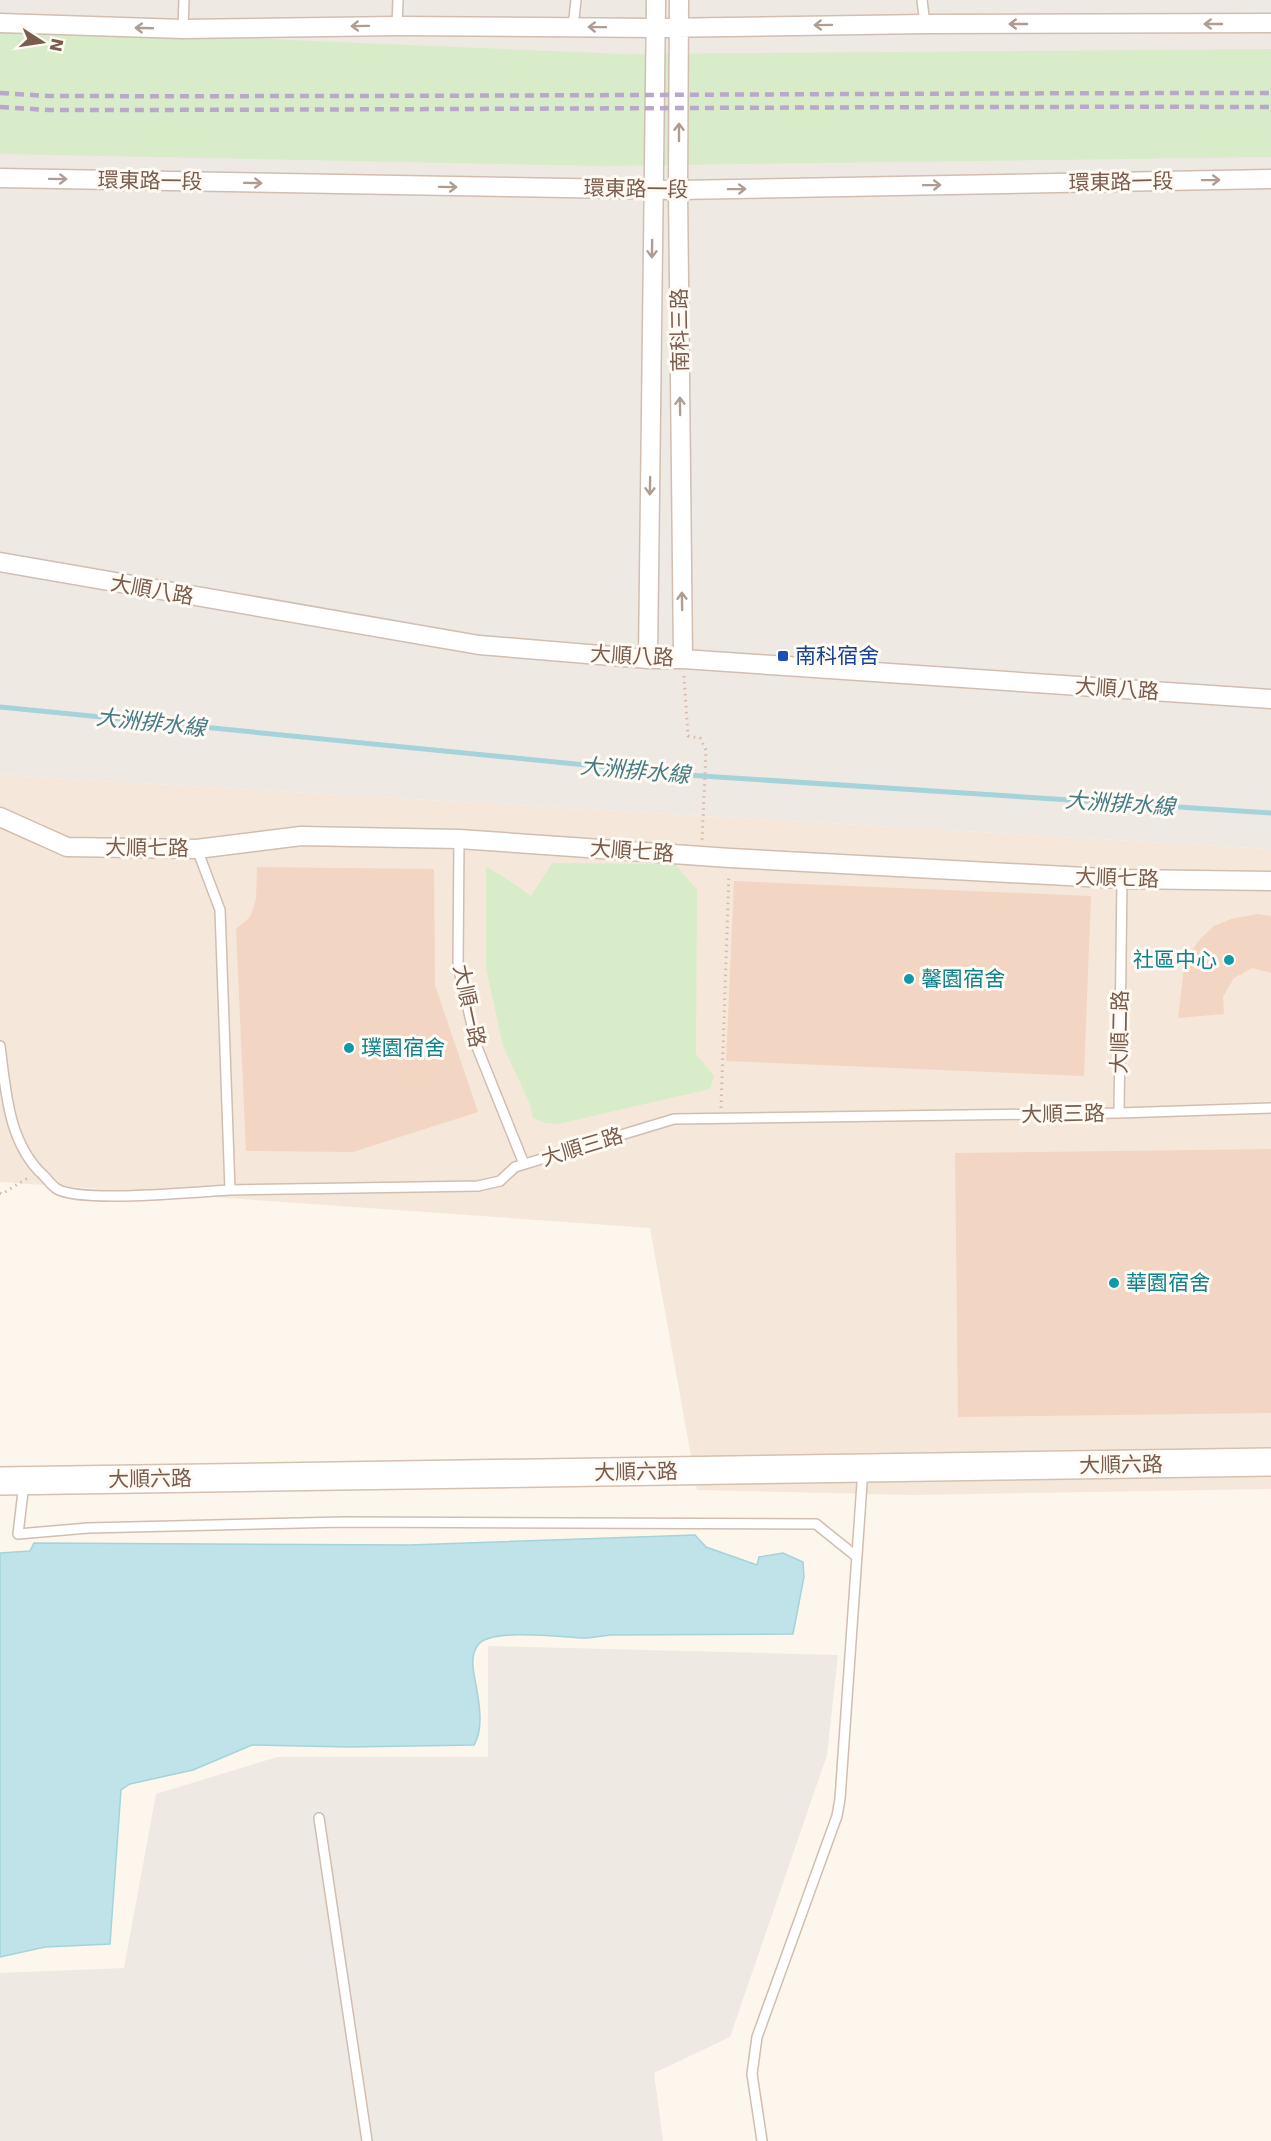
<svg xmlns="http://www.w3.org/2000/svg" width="1271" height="2141" font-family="'DejaVu Sans','Noto Sans TC',sans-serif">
<rect width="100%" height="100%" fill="#fdf6ec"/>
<path fill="#f5e8da" d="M0,775L1271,849V1489L912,1495L697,1490L650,1228L0,1182Z"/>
<path fill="#efe9e4" d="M0,0H1271V849L0,775Z
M488,1646L838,1655L827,1755L730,2037L654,2073L663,2141H0V1973L124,1968L156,1794L277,1757H488Z"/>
<path fill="#d8ecc9" d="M0,28L624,54L1271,49V157L600,166L0,154Z
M552,863L675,864L697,890L696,1054L714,1076L710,1089L558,1124L546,1123L533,1118L530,1104L503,1046L486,968V867L504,877L531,896Z"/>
<path fill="#bfe3e8" stroke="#a5d3da" stroke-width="1.5" d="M695,1535L706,1547L757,1565L759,1557L783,1553L803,1562L804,1577L793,1634L610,1635C601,1636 591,1638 582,1638C561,1637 490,1628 478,1645C468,1658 475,1676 477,1691C480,1708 483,1730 474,1745L349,1747L252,1745L193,1770L130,1784L121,1790L110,1944L45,1947L0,1957V1553L30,1551L34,1543L409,1545Z"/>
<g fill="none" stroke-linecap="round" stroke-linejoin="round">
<path stroke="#a5d3da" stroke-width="5" d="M0,707L687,775L1271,813"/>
</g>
<path fill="#f3d5c3" d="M257,867L434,869L435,985L478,1112L353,1152L246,1151L236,929L250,917L256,899Z
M734,881L1091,896L1084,1076L726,1061Z
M1257,914L1271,916V973L1252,968L1234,978L1223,997L1224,1014L1178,1018L1184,967L1190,953L1200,939L1214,926L1231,919Z
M1271,1149V1413L958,1417L955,1153Z"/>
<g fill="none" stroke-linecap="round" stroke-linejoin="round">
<g stroke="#d1beb0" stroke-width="12">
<path id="lane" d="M922,0L925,24
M397,26L398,0
M573,27L576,0
M183,29L184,0
M459,839L458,966L477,1047L524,1164
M197,849L220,910L230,1190
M0,1046C6,1092 8,1143 44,1176C48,1180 52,1186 57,1189C81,1203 196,1192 229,1190C312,1188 395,1188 478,1186L500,1181L515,1167L674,1119L1119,1113L1271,1108
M1119,1113L1122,879
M24,1483L18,1534L88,1528L344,1522L816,1524L857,1557
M319,1818L367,2141
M762,2141L752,2074L757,2037L837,1816L840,1799L863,1469"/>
</g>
<g stroke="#d1beb0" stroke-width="21">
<path id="street" d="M679,0L678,190L683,659
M0,23L183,29L397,26L656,28L925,24L1271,23
M0,178L678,190L1271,179
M0,562L479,645L648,659H683L1271,699
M648,659L656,0
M0,817L67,847L197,849L301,836L459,839L730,858L1122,879L1271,881"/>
</g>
<g stroke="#d6c0b0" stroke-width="30">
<path id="secondary" d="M0,1481L1271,1462"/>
</g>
<path stroke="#d9b8a5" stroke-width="3" stroke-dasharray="1.5 4.5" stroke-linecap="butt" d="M684,676L688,736L700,738L706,750L702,841
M721,1108L729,874
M0,1193L2,1194L29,1177"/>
<use href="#lane" stroke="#fff" stroke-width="9"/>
<use href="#street" stroke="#fff" stroke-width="18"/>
<use href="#secondary" stroke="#fff" stroke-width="27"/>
<path stroke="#b9a8c9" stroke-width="4.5" stroke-dasharray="9 6" stroke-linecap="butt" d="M0,93L49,96C457,97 864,93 1271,93
M0,107L49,110C456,110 864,106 1271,107"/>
</g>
<defs><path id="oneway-shaft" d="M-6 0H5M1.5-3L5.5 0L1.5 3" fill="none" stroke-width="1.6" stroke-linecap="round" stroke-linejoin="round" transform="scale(1.5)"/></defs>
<g stroke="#af9d94">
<use href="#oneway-shaft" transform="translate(1018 24) rotate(180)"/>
<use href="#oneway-shaft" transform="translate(1213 24) rotate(180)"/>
<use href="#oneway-shaft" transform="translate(823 25) rotate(179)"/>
<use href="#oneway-shaft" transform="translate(360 26) rotate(179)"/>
<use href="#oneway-shaft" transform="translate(597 27) rotate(-179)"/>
<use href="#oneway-shaft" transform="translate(144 28) rotate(-178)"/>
<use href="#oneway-shaft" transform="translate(679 132) rotate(-90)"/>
<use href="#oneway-shaft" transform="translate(58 179) rotate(1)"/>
<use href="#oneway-shaft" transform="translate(1211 180) rotate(-1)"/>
<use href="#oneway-shaft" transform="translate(253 183) rotate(1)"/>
<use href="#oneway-shaft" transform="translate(932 185) rotate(-1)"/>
<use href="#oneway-shaft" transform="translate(448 187) rotate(1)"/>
<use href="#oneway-shaft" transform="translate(737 189) rotate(-1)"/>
<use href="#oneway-shaft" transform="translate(652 249) rotate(91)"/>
<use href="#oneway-shaft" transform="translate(680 406) rotate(-91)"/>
<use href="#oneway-shaft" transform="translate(650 486) rotate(91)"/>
<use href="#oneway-shaft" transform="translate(682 601) rotate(-91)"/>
</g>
<rect fill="#1a4fb4" stroke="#fffaf3" stroke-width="2" x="777" y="650" width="12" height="12" rx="3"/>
<g fill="#0f9aa8" stroke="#fffaf3" stroke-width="2">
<circle cx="1229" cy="960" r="6"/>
<circle cx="909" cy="979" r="6"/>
<circle cx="349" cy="1048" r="6"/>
<circle cx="1114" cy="1283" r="6"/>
</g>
<g text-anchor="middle" stroke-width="6" stroke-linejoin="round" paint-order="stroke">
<g font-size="21" fill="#7a5c4d" stroke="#fffaf3">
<text transform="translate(150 181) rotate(1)" y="7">環東路一段</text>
<text transform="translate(1121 182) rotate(-1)" y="7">環東路一段</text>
<text transform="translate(636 189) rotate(1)" y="7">環東路一段</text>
<text transform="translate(680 330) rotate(-91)" y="7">南科三路</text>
<text transform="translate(152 590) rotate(10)" y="7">大順八路</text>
<text transform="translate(632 656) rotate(3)" y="7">大順八路</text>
<text transform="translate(1117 689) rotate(4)" y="7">大順八路</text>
<text transform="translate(147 848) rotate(1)" y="7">大順七路</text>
<text transform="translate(632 851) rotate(4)" y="7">大順七路</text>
<text transform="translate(1117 878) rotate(2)" y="7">大順七路</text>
<text transform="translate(469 1006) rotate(78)" y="7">大順一路</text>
<text transform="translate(1120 1032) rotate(-89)" y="7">大順二路</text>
<text transform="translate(1063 1114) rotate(-1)" y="7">大順三路</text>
<text transform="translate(582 1147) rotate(-17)" y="7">大順三路</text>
<text transform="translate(1121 1465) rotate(-1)" y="7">大順六路</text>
<text transform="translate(636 1472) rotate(-1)" y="7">大順六路</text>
<text transform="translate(150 1479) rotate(-1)" y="7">大順六路</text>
</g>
<g font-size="21" fill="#164399" stroke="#fffaf3" text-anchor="start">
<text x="795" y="663">南科宿舍</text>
</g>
<g font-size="21" fill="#0d838f" stroke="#fffaf3" text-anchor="start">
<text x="1217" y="967" text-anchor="end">社區中心</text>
<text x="921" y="986">馨園宿舍</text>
<text x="361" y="1055">璞園宿舍</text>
<text x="1126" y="1290">華園宿舍</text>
</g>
<g font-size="22" font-style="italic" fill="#437c86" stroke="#fffaf3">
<text transform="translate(151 722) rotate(6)" y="8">大洲排水線</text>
<text transform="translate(635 770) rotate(5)" y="8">大洲排水線</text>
<text transform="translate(1120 803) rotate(4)" y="8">大洲排水線</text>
</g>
</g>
<g transform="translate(42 42) rotate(102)" stroke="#fffaf3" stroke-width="4.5" paint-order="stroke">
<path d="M0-4.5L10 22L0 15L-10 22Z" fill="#7a5c4d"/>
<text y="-9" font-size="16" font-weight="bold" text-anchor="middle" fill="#7a5c4d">N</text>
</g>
</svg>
